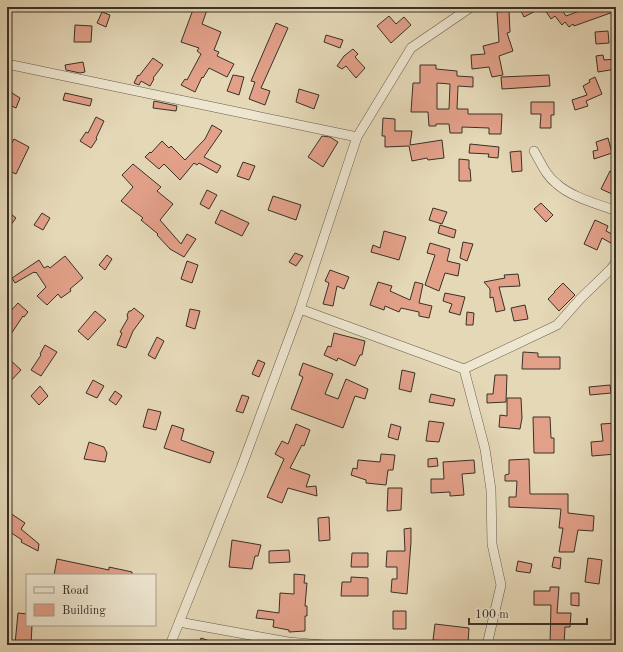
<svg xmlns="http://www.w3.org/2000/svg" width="623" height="652" font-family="'Old Standard TT',serif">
<rect width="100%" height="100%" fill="#e5d8b7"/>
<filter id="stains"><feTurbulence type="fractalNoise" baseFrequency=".005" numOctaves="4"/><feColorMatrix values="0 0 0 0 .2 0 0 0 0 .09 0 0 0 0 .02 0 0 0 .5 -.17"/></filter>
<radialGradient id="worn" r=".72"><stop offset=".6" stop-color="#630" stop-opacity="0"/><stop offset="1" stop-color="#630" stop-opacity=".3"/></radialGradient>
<path fill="#e2a089" stroke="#3a3127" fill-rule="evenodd" d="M194,7L207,10L202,24L221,32L214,50L219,52L217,56L234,64L227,77L209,68L203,78L202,77L195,92L181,85L185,79L187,80L201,54L197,51L199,48L181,42Z
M519,7H560L566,16L590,7H616V11L574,26L573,24L569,27L565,22L562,25L555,16L551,19L543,7L524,17Z
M509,11L510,32L507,33L513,51L499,56L503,75L492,77L489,67L472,69L471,55L485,54L483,46L499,42L497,12Z
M102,12L110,15L106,27L97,23Z
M389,16L396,24L404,17L411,25L391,43L377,26Z
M276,23L288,28L261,88L270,91L265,105L249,99L255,82L251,81Z
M75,25L92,26L91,42H74Z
M608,31L609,43L596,44L595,32Z
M326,35L343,40L340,48L324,42Z
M353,49L358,54L355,57L365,68L356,78L346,66L342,69L337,66L344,56Z
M603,55L604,60L615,59L616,69L598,72L596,56Z
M153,58L163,65L153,78L154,79L150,86L141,81L139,85L134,83L138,75L139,76Z
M83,62L85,72L80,73L66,70L65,65Z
M420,65H436V69L457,71V76L473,77V87L458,86L457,109H468V114H502L501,134H489V128L462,127V133H450L449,124H436V126H429L428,112H411L413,83H420ZM437,83L450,84L449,109H437Z
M233,75L244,77L239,95L227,91Z
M549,75L550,86L502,89L501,77Z
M595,77L602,94L586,101L588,106L575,110L572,100L587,95L583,86L590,82L589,80Z
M299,89L319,95L314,109L296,102Z
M12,93L20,98L16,108L7,104Z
M65,93L92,99L90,106L63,100Z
M154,101L177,106L176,111L153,108Z
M531,102H554V115H551V128H540L541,114H531Z
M96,117L104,121L96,138L97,139L91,148L80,141L86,132L88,133Z
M383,118L395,119V131H412L410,145L442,140L444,158L428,160L427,158L412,161L409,146L385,147V136H382Z
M212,125L222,131L204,157L221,166L217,173L199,163L197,165L194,163L180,180L164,164L159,169L145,157L150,152L151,153L162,141L169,148L171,146L185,160L205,139Z
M322,136L330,137L338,142L323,167L308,157Z
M608,138L612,153L594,159L593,151L598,150L596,142Z
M14,139L29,147L16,174L7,170V165L12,153L8,150Z
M470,144L499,147L498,158L488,157L489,154L469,153Z
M521,151L522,171L512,172L510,152Z
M459,159L469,160V169H470L471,181H459Z
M243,162L255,166L249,180L237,176Z
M133,164L161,187L157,191L173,204L160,220L181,244L187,234L196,239L184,257L170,249L157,235L158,234L141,220L143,218L121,201L133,187L122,175Z
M610,171L616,174V185L612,194L601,189Z
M207,190L217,195L209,209L200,204Z
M273,196L301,205L296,220L268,210Z
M541,203L553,215L546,222L534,209Z
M433,208L447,212L442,224L429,220Z
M221,210L249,223L242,236L215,223Z
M7,211L16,218L7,230Z
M42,213L50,218L43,230L34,225Z
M595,220L608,226L606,231L616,236V246L602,238L597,250L584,244Z
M440,225L456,230L454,238L438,233Z
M384,231L406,237L399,260L371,252L373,245L380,248Z
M463,242L473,244L467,261L460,258Z
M430,243L450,249L447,261L460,264L458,276L445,273L439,291L425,285L435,255L427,253Z
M295,253L303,256L296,266L289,262Z
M107,255L112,259L105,270L99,265Z
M65,256L83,278L70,289L71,291L61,298L58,294L47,305L37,296L46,287L36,272L35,273L34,272L15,283L12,278L39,260L44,268L48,266L50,268Z
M187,261L198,265L192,283L181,279Z
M330,270L349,277L344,289L337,286L333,306L323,304L329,283L325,281Z
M518,274L520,286L499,287L505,310L496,312L493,297L490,298V289L484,282L505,278L504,275Z
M378,282L392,286L390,291L410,300L415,282L423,284L419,303L432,306L429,318L419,316V312L401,308L399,312L385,306L384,310L370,305Z
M563,283L575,295L559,311L548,299L555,292H554Z
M445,293L465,297L460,315L449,312L452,304L443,301Z
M18,303L28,312L24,317L23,316L7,340V315Z
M525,305L528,319L514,321L511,308Z
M134,308L144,316L133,331L126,348L117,345L122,333L120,332L128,318L127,315L129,311H131Z
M190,309L200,311L195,329L186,326Z
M95,311L106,320L88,340L78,331Z
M467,312L474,313L473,325H466Z
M334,333L365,341L362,355H360L355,366L338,358L337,361L324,355L328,346L331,347Z
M157,337L164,341L155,359L148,355Z
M45,345L57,352L41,376L31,370L41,355L40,354Z
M523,352L538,353V357H560V369H522Z
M7,357L21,370L7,385Z
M258,360L265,363L259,377L252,374Z
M303,363L333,374L325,394L338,399L346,379L368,389L365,399L355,396L343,428L291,409L303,377L299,375Z
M402,370L415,373L411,392L399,389Z
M495,375H507L506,402L487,403V394H493Z
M93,380L104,386L97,398L86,393Z
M610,385L611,393L590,395L589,387Z
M40,386L48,396L39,405L31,396Z
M115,391L122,396L116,405L109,400Z
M431,394L455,399L453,406L429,402Z
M242,395L249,397L243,413L236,411Z
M507,398H521L522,418L520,429L499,427L500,415L507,416Z
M148,409L161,412L156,430L143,427Z
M533,417H550L551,438H554V453H534Z
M429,421L444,423L439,442L426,441Z
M616,423V454L592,456L591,442L603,441L601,424Z
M296,424L310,430L304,446L302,445L290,468L310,475L306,487L316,486L317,496L288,488L282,503L267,497L284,459L275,454L282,441L288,444Z
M391,424L401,427L398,440L388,437Z
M172,425L184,429L181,440L214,452L210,463L164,448Z
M89,442L104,447L107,453L105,462L84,459Z
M381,454L395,455L393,470H388L386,485L366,483V480L351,475L353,468L357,469L358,460L380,462Z
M437,458L438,466L428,467V459Z
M529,459L530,494H568V513L594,516L593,531L578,530L574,552H559L563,528H559L561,509L509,507V497H516L517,481H505V475L509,474V460Z
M474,460L475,473L462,474L464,495L450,496V492L431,493V479H444L443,462Z
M388,488H402L401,510L387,511Z
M7,511L25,523L21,529L39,544L38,551L21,542L22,540L7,530Z
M329,517L330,540L319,541L318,518Z
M411,528V542L407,594L391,592L392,579H397V567H386L387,551H405L404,529Z
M232,540L261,545L258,556H255L252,569L229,567Z
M289,550L290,562L269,563V551Z
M352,553H368V567H351Z
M554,557L561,558L560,569L552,567Z
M588,558L602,560L599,584L585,582Z
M57,559L109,570V567L132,572V575H54Z
M518,561L532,564L530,573L516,571Z
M294,574L305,575L304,583H307L305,606H307V616H305V631L289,632V630L273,627L274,620L256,618L258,610L279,613L280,593L294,594Z
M351,577L368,578V596H341L342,582H351Z
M550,587H559L557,613H571L570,627H565L564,645H550L551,605H534V591H550Z
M571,593H579V606L571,605Z
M393,611H406V629H393Z
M18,613L27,614V625H32L31,645L15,644Z
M435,624L469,628L468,643L433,640Z
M201,638L218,644V645H198Z"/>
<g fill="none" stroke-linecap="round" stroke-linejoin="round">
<g stroke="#655b4b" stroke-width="10">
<path id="minor" d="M7,64L357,137
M534,151C541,163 546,176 557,184C571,197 598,204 616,211
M300,309L464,369L557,325L581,298L611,269L616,262
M464,369L485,449L491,490L492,544L501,585L487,645
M179,622L288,642L323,645
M170,645L241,468L300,309L357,137L411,48L471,7"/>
</g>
<use href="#minor" stroke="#eee6d0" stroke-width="9"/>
</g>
<rect width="623" height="652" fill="none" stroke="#e5d8b7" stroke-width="24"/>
<rect x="8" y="8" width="607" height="636" fill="none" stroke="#3a3127" stroke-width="2"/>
<rect x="12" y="12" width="599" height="628" fill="none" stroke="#3a3127"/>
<rect x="26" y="574" width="130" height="52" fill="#eee6d0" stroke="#a69e8c"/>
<rect x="34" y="587" width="20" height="6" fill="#eee6d0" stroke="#a69e8c"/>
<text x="62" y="594" font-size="12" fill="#3a3127">Road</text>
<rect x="34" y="604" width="20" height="12" fill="#e2a089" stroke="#a69e8c"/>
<text x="62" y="614" font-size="12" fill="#3a3127">Building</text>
<path d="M469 618v6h118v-6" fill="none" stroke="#3a3127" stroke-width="2"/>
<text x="475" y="618" font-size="12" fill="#3a3127" stroke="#eee6d0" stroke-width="3" paint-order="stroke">100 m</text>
<rect width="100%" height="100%" filter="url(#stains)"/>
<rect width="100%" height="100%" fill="url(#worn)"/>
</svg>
